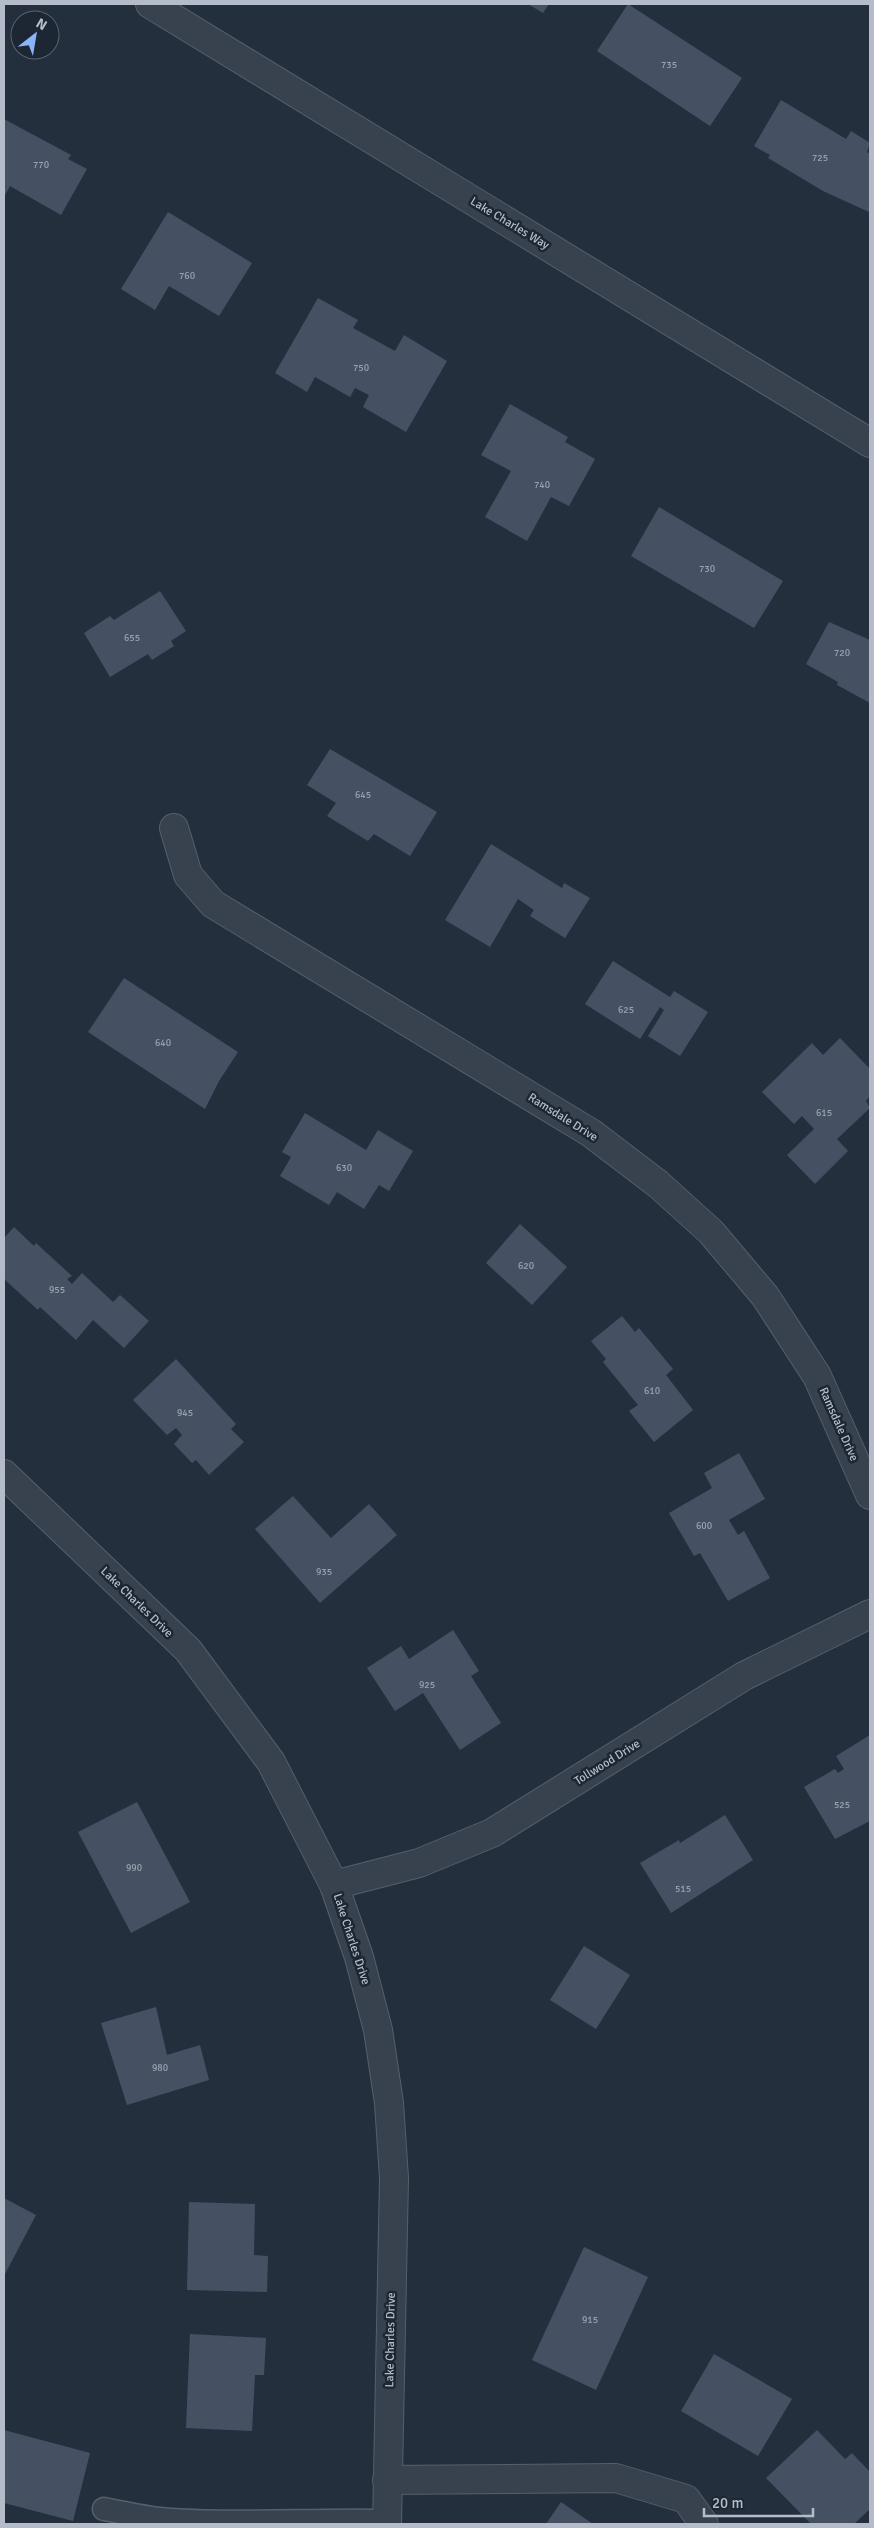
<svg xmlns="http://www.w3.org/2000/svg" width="874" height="2528" font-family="Signika,sans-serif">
<rect width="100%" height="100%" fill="#242f3e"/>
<path fill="#455162" d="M528,4H549L543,13Z
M628,4L742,78L710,126L597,51Z
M781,100L846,139L851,131L870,143L867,152L870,154L869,212L823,191L768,158L770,155L754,146Z
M4,119L71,155L68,159L87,169L61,215L10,186L4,197Z
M168,212L252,263L219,316L169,286L155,310L121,289Z
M318,298L358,320L353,328L395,351L404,335L447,361L406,432L363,407L369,395L355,388L350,397L315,377L307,392L275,373Z
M510,404L568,437L565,442L595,459L569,506L551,497L527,541L485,517L511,471L481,455Z
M659,507L783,581L754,628L631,556Z
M160,591L186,631L171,641L174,646L152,660L148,654L110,677L84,633L110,616L114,620Z
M829,622L870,640V703L837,685L838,682L806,664Z
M330,749L437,812L410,856L374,834L368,841L327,816L336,803L307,785Z
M491,844L562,888L564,883L590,898L565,938L530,916L534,910L518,899L490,947L445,920Z
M613,961L670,997L674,991L708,1012L680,1056L648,1036L664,1010L660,1007L640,1039L585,1004Z
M124,978L238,1052L219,1081L205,1109L88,1032Z
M840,1038L870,1069V1096L866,1101L870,1108L837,1139L848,1151L815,1184L787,1155L814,1129L802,1116L794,1124L762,1092L812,1043L823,1055Z
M305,1113L366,1150L378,1130L413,1151L389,1191L379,1185L364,1209L337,1192L329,1205L280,1176L291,1157L282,1152Z
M520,1224L567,1267L532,1305L486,1263Z
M14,1227L34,1246L36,1243L72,1276L67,1279L72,1284L82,1273L113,1302L120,1295L149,1321L124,1348L93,1320L76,1340L40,1307L38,1310L4,1279V1238Z
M622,1316L635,1332L639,1328L673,1369L666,1375L693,1410L654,1442L629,1411L638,1405L603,1362L606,1359L591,1341Z
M176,1359L236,1424L231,1429L244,1442L209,1475L196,1460L192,1463L174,1444L182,1435L176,1428L167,1435L133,1400Z
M739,1453L765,1499L729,1520L738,1535L744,1531L770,1578L728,1601L700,1553L694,1556L669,1513L712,1488L704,1473Z
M293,1496L331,1538L369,1504L397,1535L320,1603L255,1529Z
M453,1630L479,1671L471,1676L501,1723L460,1750L423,1693L395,1711L367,1668L401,1646L409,1659Z
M870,1735V1821L835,1839L804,1787L835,1769L838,1773L844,1769L836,1756Z
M137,1802L190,1902L131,1933L78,1832Z
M725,1815L753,1860L671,1913L640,1863L679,1840L680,1843Z
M584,1946L630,1975L596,2029L550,2000Z
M156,2007L167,2055L200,2045L209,2080L127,2105L101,2023Z
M4,2198L36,2215L4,2276Z
M189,2202L255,2204L254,2255L268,2256L267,2292L187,2290Z
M584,2247L648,2277L596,2390L532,2360Z
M190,2334L266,2338L264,2375H255L252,2431L186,2428Z
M714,2354L792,2399L758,2456L681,2411Z
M4,2430L90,2453L73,2521L4,2503Z
M817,2430L845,2459L852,2453L870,2472V2509L854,2524H811L766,2478Z
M561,2502L593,2524H546Z"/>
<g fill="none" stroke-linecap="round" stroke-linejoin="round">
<g stroke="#565f6c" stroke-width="25">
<path id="service" d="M104,2509C126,2513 149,2519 172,2520C243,2525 315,2519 387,2521"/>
</g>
<g stroke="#565f6c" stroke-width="30">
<path id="minor" d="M150,4L870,443
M174,828L188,875L213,904L591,1133L658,1184L711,1232L765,1296L817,1376L870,1495
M334,1885L419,1863L492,1833L744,1676L870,1614
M387,2480L616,2478L686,2499L704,2524"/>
</g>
<g stroke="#565f6c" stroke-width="30">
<path id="tertiary" d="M4,1474L188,1650L271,1762L334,1885L359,1957L378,2030L389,2103L394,2178L387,2524"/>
</g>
<use href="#service" stroke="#38414e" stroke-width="22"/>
<use href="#minor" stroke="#38414e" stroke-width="28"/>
<use href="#tertiary" stroke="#38414e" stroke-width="28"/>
</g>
<g text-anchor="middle" stroke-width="5" stroke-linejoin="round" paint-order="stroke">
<g font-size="10" fill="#98a1af">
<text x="669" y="68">735</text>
<text x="820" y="161">725</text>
<text x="41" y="168">770</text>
<text x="187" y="279">760</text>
<text x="361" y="371">750</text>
<text x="542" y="488">740</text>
<text x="707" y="572">730</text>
<text x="132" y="641">655</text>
<text x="842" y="656">720</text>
<text x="363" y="798">645</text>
<text x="626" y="1013">625</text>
<text x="163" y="1046">640</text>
<text x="824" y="1116">615</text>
<text x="344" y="1171">630</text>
<text x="526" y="1269">620</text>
<text x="57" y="1293">955</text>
<text x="652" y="1394">610</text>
<text x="185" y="1416">945</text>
<text x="704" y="1529">600</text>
<text x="324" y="1575">935</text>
<text x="427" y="1688">925</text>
<text x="842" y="1808">525</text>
<text x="134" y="1871">990</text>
<text x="683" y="1892">515</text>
<text x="160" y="2071">980</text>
<text x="590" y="2323">915</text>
</g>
<g font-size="12" fill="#b4bcc9" stroke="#1d2633">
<text transform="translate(510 223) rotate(31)" y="4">Lake Charles Way</text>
<text transform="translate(563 1117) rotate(32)" y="4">Ramsdale Drive</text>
<text transform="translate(839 1424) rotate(66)" y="4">Ramsdale Drive</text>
<text transform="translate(137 1602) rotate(44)" y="4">Lake Charles Drive</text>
<text transform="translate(607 1762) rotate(-32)" y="4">Tollwood Drive</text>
<text transform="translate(352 1939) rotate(72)" y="4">Lake Charles Drive</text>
<text transform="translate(390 2340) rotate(-89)" y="4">Lake Charles Drive</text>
</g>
</g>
<rect width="874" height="2528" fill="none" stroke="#b4bcc9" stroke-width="10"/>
<g transform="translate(35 35) rotate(31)"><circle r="24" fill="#1d2633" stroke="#59626f"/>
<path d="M0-4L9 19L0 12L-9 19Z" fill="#8ab4f8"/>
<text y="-8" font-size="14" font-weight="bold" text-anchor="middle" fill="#b4bcc9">N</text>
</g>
<path d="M704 2508v8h109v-8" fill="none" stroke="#b4bcc9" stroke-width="2.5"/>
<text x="712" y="2508" font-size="15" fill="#b4bcc9" stroke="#1d2633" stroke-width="4" paint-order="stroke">20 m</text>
</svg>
